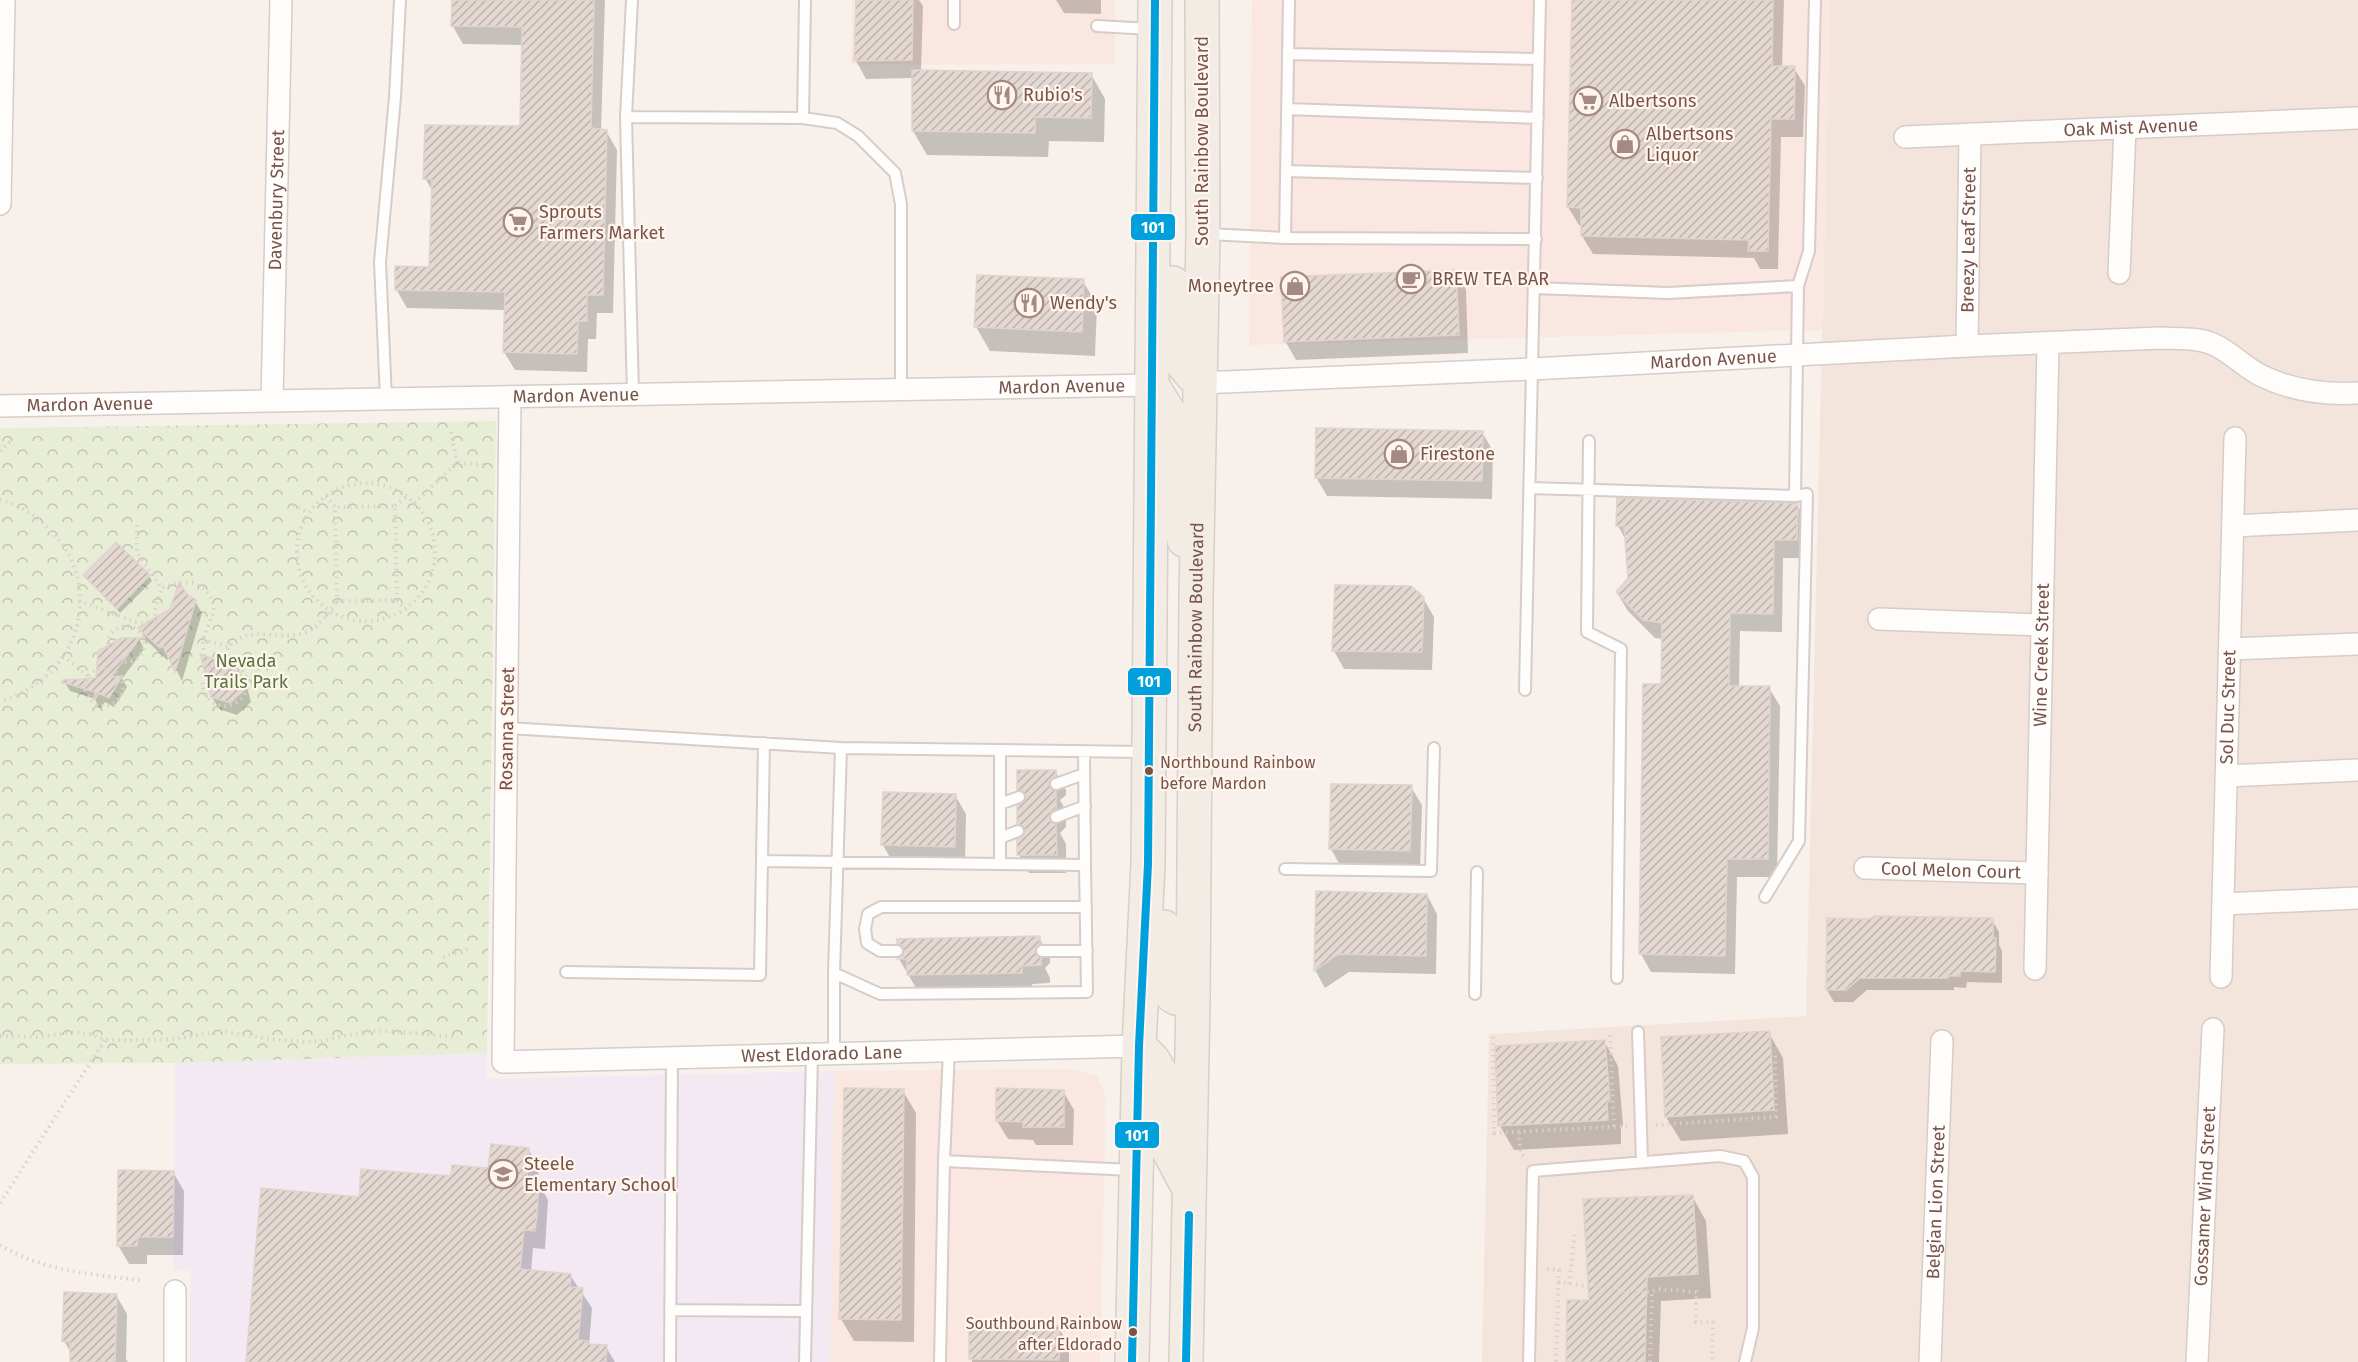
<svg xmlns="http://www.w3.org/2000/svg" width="2358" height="1362" font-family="'Fira Sans',sans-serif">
<defs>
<pattern id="park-crowns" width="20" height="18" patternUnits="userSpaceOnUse" patternTransform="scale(1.5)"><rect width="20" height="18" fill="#e8eed6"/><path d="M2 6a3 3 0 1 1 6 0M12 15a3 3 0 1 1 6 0" fill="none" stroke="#c1c3b0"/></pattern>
<pattern id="building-hatch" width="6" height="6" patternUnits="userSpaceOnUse" patternTransform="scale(1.5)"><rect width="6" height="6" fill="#e4d8d3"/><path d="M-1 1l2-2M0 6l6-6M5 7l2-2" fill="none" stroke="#beb2ad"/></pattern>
</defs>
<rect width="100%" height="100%" fill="#f8f1eb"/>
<path fill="#f3e5db" d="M1830,0H2358V1362H1482L1489,1034L1806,1016Z"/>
<path fill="#fbe7e1" d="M852,0H1115V64L851,65Z
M1252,0H1830L1822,330L1249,345Z
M1072,1069L1097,1076L1106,1096L1100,1362H830L834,1071Z"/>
<path fill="#f2e9f3" d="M487,1053V1079L834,1071L830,1362H190V1269L173,1270L175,1063Z"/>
<path fill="url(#park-crowns)" d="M496,421L487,1053L175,1063L0,1064V428Z"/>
<path fill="#0003" d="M453,0H605L601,131H606L617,150L613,313H597L596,339H588L587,372L515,370L504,352L506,310L407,308L396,289L431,268L433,192L425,178L521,127L523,45L463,44L452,25Z
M857,0H919L923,6L921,71L1091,74L1105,99L1104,142L1049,141L1048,157L927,155L913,131L914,78L866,79L856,61Z
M1056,0H1101V14L1064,13Z
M1573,0H1784L1782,68H1794L1805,86L1803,137H1781L1778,269H1760L1754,258L1593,254L1582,236V226L1579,225L1568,207Z
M1456,272L1466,290L1468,353L1296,360L1285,341Z
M1083,281L1097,305L1095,356L990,351L976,327Z
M1482,432L1493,451L1492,499L1327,496L1316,477Z
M1618,500L1797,505L1808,523L1807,558H1783L1782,632L1740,631L1739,687L1769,688L1780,706L1777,877H1737L1735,974L1651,972L1641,954L1662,686L1663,639L1655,638L1628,611L1617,593L1629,578L1627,542L1618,526Z
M85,576H149L152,581L120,613Z
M187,596L195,601L202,613L182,681L170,657L167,660L146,640L140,629L172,610Z
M1423,598L1434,617L1432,670L1344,669L1334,651Z
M139,639L144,649L122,679L127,687L114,707L105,702L100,709L95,699L70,691L64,681L98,679Z
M238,670L246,683L251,702L237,715L219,709L212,697Z
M1055,771L1066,790V795L1060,800L1066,811V827L1060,833L1066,844V873H1029L1019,855V840L1025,835L1019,823L1026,803L1018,789Z
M1411,787L1422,805L1420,869L1341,867L1331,849Z
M955,795L966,814L965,865L893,863L883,845Z
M1317,893L1427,895L1437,914L1436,974L1349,972L1325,988L1315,970Z
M1992,920L1999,932V945L2002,951V983L1967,982L1966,988L1954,987V990H1867L1853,1002H1834L1827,990Z
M1039,938L1050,956V963L1045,968L1050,978V983L1032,984V991L919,993L899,959L905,954L898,943Z
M1769,1033L1783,1058L1788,1134L1681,1141L1666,1117Z
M1604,1041L1618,1066L1623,1125L1621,1128V1144L1514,1150L1500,1126L1496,1047Z
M903,1091L916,1113L914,1342L854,1341L841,1319Z
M1063,1091L1074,1110L1073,1145H1036L1033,1140L1008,1139L997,1121Z
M528,1149L539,1167L538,1182L548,1200L545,1249L533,1248L531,1272L570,1275L592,1308L589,1345L606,1347L615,1362H248L360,1198L490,1169Z
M173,1172L184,1191L183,1255H147V1264H129L118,1245Z
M1692,1196L1706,1221L1711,1298L1661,1301L1659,1362H1567L1591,1302Z
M116,1295L127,1314L126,1359L128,1362H71L72,1354L64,1341Z
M970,1327H1058L1069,1345V1362H972Z"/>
<path fill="url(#building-hatch)" stroke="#e1d3cd" stroke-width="1.5" d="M452,0H594L591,128L607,130L603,295H587V321H578L577,354L503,352L505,292L395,290V266L429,267L432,179H423L425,125L520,126L522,27L451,26Z
M856,0H913L912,60L854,61Z
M1572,0H1773L1772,66H1795L1794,119H1771L1768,251H1748L1749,240L1581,236V208L1567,207Z
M912,70L1092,73L1091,118L1035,117V133L912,131Z
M1456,270L1459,335L1284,342L1281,277Z
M977,275L1084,279L1082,332L974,327Z
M1316,428L1483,431L1482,481L1315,478Z
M1617,498L1798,503L1797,540H1774L1773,614L1730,613L1729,686H1770L1768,859H1727L1725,956L1639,954L1643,684H1661L1662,623L1643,620L1616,592L1628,578L1624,526H1616Z
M116,542L150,575L117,609L83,575Z
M179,583L188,595L196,600L175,672L163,646L160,648L138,628L170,609Z
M1335,585L1411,586L1424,597L1422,652L1332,651Z
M121,638H140L111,677L122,676L109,698L99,693L94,700L95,692L62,682L63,680L96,678L98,651Z
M200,654L239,669L245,689L230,703L211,697Z
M1017,770H1056V776L1051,779L1049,783L1051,789L1056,791V809L1051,812L1049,816L1051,822L1056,824L1057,855H1017V839L1023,836L1025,832L1023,826L1017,824V806L1024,802L1026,798L1023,791L1017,790Z
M1331,784L1412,785L1410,851L1329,849Z
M883,792L956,794L955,847L881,845Z
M1316,891L1427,894L1426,956L1338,954L1314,971Z
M1874,916L1993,918V938H1996L1995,972L1960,971V976H1948V978H1860L1846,990H1826L1827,918L1870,919Z
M1040,936V944L1036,947L1035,952L1041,958V965L1022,966V973L907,975V959H897L903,955L904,950L901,945L897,944V939Z
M1770,1031L1774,1110L1665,1117L1661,1037Z
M1605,1040L1610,1100L1607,1103L1608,1120L1498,1126L1495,1046Z
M844,1088L904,1089L901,1320L839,1319Z
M996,1088L1064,1090V1127H1023V1122L996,1121Z
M491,1144L529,1148L527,1179L539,1180L537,1214L535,1231L524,1230L520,1269L571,1274L570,1287L583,1288L578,1340L588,1341L587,1344L607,1345L606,1362H246L261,1188L359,1197L361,1169L451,1176L452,1165L488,1168Z
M118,1170L174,1171L173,1237H138L137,1246H117Z
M1693,1195L1698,1274L1647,1277L1645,1362H1566L1567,1300H1589L1583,1199Z
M64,1292L117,1294L115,1362H70V1342L62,1341Z
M969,1325L1059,1326V1360L969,1359Z"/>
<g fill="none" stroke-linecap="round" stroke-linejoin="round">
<g stroke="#d6ccc8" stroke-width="14">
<path id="lane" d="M632,0L626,117L633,395
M954,24V0
M1097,26L1151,29
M1288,54L1539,59
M1287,109L1538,118
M626,117L803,118L837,123L858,136L895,173L901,204V390
M803,118L805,0
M1286,171L1537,178
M1207,234L1285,238L1536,239
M1285,238L1289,0
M1534,288L1668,293L1798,286
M386,399L380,262L395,97L400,0
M1589,441L1587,632L1621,649L1617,978
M1530,488L1795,496L1798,286L1809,251L1815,0
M1525,690L1540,0
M507,728L841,748
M1000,751V864
M1084,752L1085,865
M1056,784L1084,774
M1000,804L1019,797
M1056,817L1085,806
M1000,838L1018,831
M764,861L1085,865L1087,992L880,994L834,973
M1285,869L1431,871L1434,748
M1765,897L1799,841L1807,494L1795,496
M897,951H880L867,943L865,929L868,914L881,907H1086
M1042,951H1087
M566,972L760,975L764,743
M1475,994L1477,872
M1638,1032L1642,1162
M834,1054V973L841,748L1144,752
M944,1161L1132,1170
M670,1310L806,1311
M670,1362L672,1058
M805,1362L812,1055
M940,1362L944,1161L949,1050
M1529,1362L1533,1171L1720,1156L1744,1161L1753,1177V1328L1745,1362"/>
</g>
<g stroke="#d6ccc8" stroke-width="24">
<g id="street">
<path id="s1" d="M1905,137L2358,118"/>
<path d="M0,204L4,0"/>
<path d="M2119,273L2125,128"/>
<path id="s2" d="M1967,346L1970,134"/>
<path id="s3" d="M1200,383L1532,369L1967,346L2160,338C2178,339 2199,337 2215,345C2232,353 2245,368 2262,376C2293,391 2324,395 2358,393"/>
<path id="s4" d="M510,397L503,1062L1139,1046"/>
<path id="s5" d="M272,401L281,0"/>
<path id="s6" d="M0,406L1151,385"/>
<path d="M2233,526L2358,520"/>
<path d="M1879,619L2042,625"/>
<path d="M2230,649L2358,644"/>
<path d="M2226,776L2358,770"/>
<path id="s7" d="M1865,868L2037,873"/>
<path d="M2223,904L2358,898"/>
<path id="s8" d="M2035,969L2048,343"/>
<path id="s9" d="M2221,977L2235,438"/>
<path d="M175,1362V1291"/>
<path id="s10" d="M1930,1362L1942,1041"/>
<path id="s11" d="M2197,1362L2213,1029"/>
</g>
</g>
<g stroke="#d9cec9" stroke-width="36">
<g id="primary">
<path d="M1173,283C1174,305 1172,341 1181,361C1186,370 1193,376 1200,383"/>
<path d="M1155,390L1172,417L1174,428L1175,495L1184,540"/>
<path d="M1164,927L1167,989C1173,1001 1181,999 1193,999"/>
<path d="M1139,1046L1153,1060L1162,1075L1163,1140L1188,1187"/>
<path d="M1132,1362L1139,1046L1148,864L1155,0"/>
<path id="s12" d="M1186,1362L1193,999L1196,597L1203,234L1202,0"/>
</g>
</g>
<path stroke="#dad0ce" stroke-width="4" stroke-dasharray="1.5 4.5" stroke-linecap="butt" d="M451,432L457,463
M0,451L13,439
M297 552a69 69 0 1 1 138 0a69 69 0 1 1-138 0Z
M326,496L335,507L337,601L397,600L395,506L335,507
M0,500C21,505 40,518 54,534C107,593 75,681 0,701
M414,503L457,463L487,465
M293,505L309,513
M395,506L408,496
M137,525V553L162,588L179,582L193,583L205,589L212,599L214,611L203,639L205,675
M397,600L405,609
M79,601L135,622L145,623L154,620L156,604L162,588
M108 644a18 18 0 1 1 36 0a18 18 0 1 1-36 0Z
M203,639L228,647
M63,656L88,676
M203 684a22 22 0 1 1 44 0a22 22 0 1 1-44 0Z
M228,662V647C250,623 278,642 304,633C319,628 328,614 337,601
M85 687a19 19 0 1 1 38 0a19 19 0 1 1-38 0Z
M443,957L468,949
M1610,1035L1614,1127
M0,1036L37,1037L75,1032L91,1034L105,1040H148L174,1039L221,1031L268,1039L305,1042L322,1041L367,1031H389L458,1037
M1493,1037L1494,1133L1627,1126
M1656,1125L1776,1117L1775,1051
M1519,1132L1520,1153L1526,1158
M0,1203L105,1040
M0,1245C43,1271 92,1275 141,1280
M1547,1269L1559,1270L1556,1362
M1558,1282L1623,1291L1650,1292L1658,1289L1696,1292V1322H1713L1712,1362
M1569,1284L1575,1232
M1650,1362L1652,1291"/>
<use href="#lane" stroke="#fefdfc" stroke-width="10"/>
<use href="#street" stroke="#fefdfc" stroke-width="21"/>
<use href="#primary" stroke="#f3ece5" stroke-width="33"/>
<g stroke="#fff5ed" stroke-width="12">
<path id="bus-1" d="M1132,1362L1139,1046L1148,864L1155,0
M1186,1362L1189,1215"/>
</g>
<use href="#bus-1" stroke="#00a0dc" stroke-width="8"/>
</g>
<defs>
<g id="restaurant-ring" transform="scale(1.5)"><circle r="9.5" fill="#fff5ed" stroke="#a48a82" stroke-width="1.5"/><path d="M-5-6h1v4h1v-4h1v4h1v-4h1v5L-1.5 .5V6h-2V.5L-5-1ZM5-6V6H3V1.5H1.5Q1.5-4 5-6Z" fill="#a48a82"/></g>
<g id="supermarket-ring" transform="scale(1.5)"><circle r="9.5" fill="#fff5ed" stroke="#a48a82" stroke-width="1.5"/><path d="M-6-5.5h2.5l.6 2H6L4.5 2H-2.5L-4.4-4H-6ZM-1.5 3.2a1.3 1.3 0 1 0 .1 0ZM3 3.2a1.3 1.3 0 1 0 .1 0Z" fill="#a48a82"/></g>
<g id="shop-ring" transform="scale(1.5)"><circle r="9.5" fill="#fff5ed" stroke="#a48a82" stroke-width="1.5"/><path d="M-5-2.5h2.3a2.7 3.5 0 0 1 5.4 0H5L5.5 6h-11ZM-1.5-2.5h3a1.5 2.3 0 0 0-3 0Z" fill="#a48a82"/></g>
<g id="cafe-ring" transform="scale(1.5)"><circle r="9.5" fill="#fff5ed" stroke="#a48a82" stroke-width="1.5"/><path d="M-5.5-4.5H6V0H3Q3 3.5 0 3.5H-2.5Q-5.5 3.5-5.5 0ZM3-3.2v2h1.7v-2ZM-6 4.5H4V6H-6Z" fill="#a48a82"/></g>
<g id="school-ring" transform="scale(1.5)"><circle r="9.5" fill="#fff5ed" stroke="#a48a82" stroke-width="1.5"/><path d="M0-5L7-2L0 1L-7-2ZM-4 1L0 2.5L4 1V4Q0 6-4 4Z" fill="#a48a82"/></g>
</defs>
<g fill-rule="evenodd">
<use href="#restaurant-ring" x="1002" y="95"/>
<use href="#supermarket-ring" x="1588" y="101"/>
<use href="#shop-ring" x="1625" y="144"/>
<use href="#supermarket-ring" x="518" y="222"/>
<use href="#cafe-ring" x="1411" y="279"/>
<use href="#shop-ring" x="1295" y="286"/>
<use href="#restaurant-ring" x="1029" y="303"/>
<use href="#shop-ring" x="1399" y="454"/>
<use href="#school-ring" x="503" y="1174"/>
</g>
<g fill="#77534a" stroke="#fff5ed" stroke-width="2">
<circle cx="1149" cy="771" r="5"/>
<circle cx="1133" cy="1332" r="5"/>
</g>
<g text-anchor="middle" stroke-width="4.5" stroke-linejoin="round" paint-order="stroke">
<g font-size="16" fill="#77534a" stroke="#fff5ed" text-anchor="start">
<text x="1160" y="768">Northbound Rainbow<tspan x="1160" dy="21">before Mardon</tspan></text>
<text x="1122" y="1329" text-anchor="end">Southbound Rainbow<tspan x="1122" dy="21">after Eldorado</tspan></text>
</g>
<g font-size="18" fill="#77534a" stroke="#fff5ed" text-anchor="start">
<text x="1023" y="101">Rubio's</text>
<text x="1609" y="107">Albertsons</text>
<text x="1646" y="140">Albertsons<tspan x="1646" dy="21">Liquor</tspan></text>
<text x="539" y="218">Sprouts<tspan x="539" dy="21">Farmers Market</tspan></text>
<text x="1432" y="285">BREW TEA BAR</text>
<text x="1274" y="292" text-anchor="end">Moneytree</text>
<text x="1050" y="309">Wendy's</text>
<text x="1420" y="460">Firestone</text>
<text x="524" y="1170">Steele<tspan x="524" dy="21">Elementary School</tspan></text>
</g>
<g font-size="18" fill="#77534a" stroke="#fff5ed">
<text dy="6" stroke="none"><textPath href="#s1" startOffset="226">Oak Mist Avenue</textPath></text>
<text transform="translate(1202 141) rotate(-90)" y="6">South Rainbow Boulevard</text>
<text dy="6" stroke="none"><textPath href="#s5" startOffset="201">Davenbury Street</textPath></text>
<text dy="6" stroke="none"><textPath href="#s2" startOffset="106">Breezy Leaf Street</textPath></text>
<text dy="6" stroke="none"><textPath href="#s3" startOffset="514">Mardon Avenue</textPath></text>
<text dy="6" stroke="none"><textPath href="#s6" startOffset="1062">Mardon Avenue</textPath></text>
<text dy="6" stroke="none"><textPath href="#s6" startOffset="576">Mardon Avenue</textPath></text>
<text dy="6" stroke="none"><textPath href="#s6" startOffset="90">Mardon Avenue</textPath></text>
<text dy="6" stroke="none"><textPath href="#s12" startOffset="735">South Rainbow Boulevard</textPath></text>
<text dy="6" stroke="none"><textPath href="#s8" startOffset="314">Wine Creek Street</textPath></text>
<text dy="6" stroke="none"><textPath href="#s9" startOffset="270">Sol Duc Street</textPath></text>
<text transform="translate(507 729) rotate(-89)" y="6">Rosanna Street</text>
<text dy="6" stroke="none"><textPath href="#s7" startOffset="86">Cool Melon Court</textPath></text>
<text dy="6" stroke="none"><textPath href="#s4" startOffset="984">West Eldorado Lane</textPath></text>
<text dy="6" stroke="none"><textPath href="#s11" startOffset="166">Gossamer Wind Street</textPath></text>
<text dy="6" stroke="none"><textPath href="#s10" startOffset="160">Belgian Lion Street</textPath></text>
</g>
<g font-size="18" fill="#58773f" stroke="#fff5ed">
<text x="246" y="667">Nevada<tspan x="246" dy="21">Trails Park</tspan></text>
</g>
</g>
<g stroke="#fff5ed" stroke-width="2">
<rect x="1130" y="213" width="46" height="28" rx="6" fill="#00a0dc"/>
<rect x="1127" y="667" width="45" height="29" rx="6" fill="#00a0dc"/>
<rect x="1114" y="1121" width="46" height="28" rx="6" fill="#00a0dc"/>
</g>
<g font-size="16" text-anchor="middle" font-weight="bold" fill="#fff">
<text x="1153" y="233">101</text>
<text x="1149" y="687">101</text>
<text x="1137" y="1141">101</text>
</g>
</svg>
